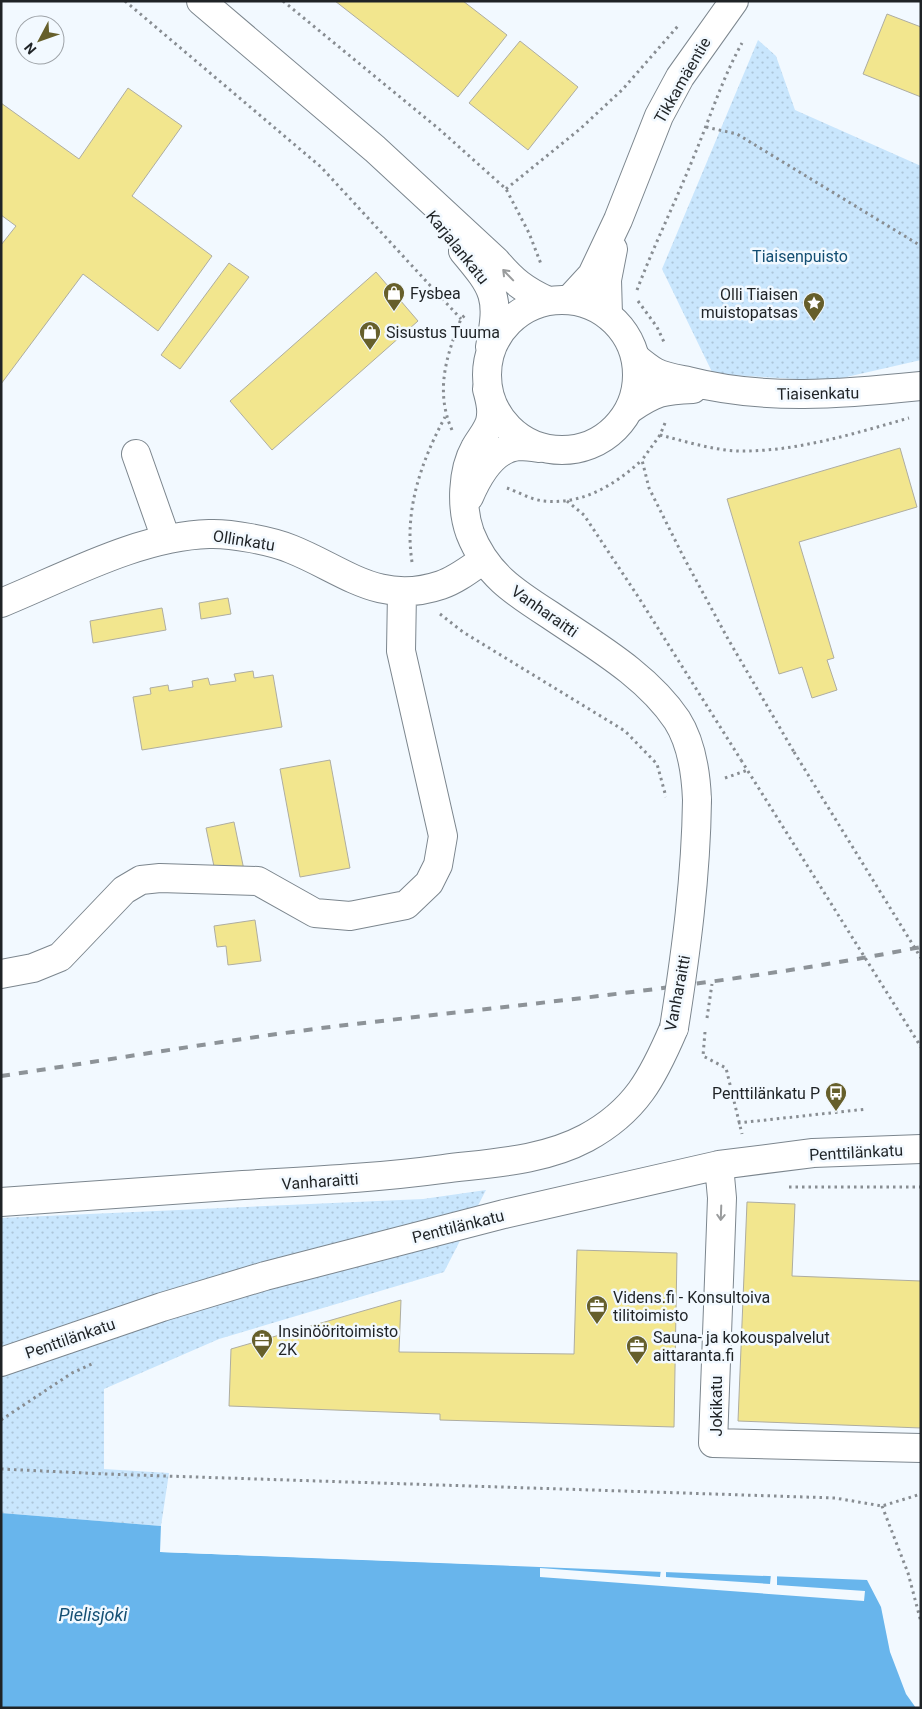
<svg xmlns="http://www.w3.org/2000/svg" width="922" height="1709" font-family="Roboto,sans-serif">
<defs>
<pattern id="park-dots" width="8" height="8" patternUnits="userSpaceOnUse" patternTransform="scale(1.25)"><rect width="8" height="8" fill="#c9e6fd"/><path d="M2 2h.1M6 6h.1" fill="none" stroke="#acc5d9" stroke-width="1.8" stroke-linecap="round"/></pattern>
</defs>
<rect width="100%" height="100%" fill="#f2f9ff"/>
<path fill="url(#park-dots)" d="M758,40L776,56L795,110L921,166V360L829,381L713,374L662,269Z
M486,1190L444,1272L219,1339L104,1389V1469L169,1473L161,1526L1,1513V1218L423,1199Z"/>
<path fill="#68b5ec" d="M1,1513L161,1526V1552L867,1580L881,1607L890,1652L906,1694L916,1708H1Z"/>
<path fill="#f2f9ff" d="M161,1524L163,1526V1550L528,1564V1566L160,1552Z
M540,1568L660,1577L661,1569H666V1577L770,1584L771,1574H777V1585L865,1591L864,1601L540,1577Z"/>
<path fill="#f2e68e" stroke="#aeada1" d="M335,1H463L507,35L458,97Z
M887,14L921,27V97L863,74Z
M520,41L578,87L528,150L469,103Z
M128,88L182,126L132,196L212,256L158,331L83,274L1,384V245L16,226L1,215V103L79,159Z
M229,263L249,277L180,369L161,355Z
M376,272L418,321L272,450L230,401Z
M900,448L917,507L799,542L834,658L827,660L837,690L812,698L802,667L779,674L727,499Z
M228,598L231,614L201,619L199,603Z
M162,608L166,630L93,643L90,621Z
M253,671L254,678L273,675L282,727L142,750L133,697L151,694L150,688L168,685L169,691L193,687L192,681L208,678L210,685L236,681L234,674Z
M330,760L350,868L300,877L280,769Z
M234,822L244,870L216,876L206,828Z
M255,920L261,961L228,965L226,946L217,947L214,926Z
M747,1202L795,1204L792,1276L921,1281V1428L738,1421Z
M577,1250L677,1253L674,1427L440,1420V1414L229,1406L231,1349L401,1300L399,1352L574,1354Z"/>
<g fill="none" stroke-linecap="round" stroke-linejoin="round">
<g stroke="#7c868e" stroke-width="30">
<path id="minor" d="M569,300L592,275L618,220L659,116L680,77L734,1
M608,315L607,280L613,249
M636,358C642,363 648,368 655,372C664,377 678,379 688,381C765,401 843,394 921,386
M487,389C489,397 492,406 491,415C491,428 480,438 475,448C462,471 461,508 470,533C486,574 514,592 550,615C594,645 647,675 677,720C691,742 696,774 697,800
M630,409C655,392 663,390 693,389
M136,454L166,539
M469,497C478,476 493,448 519,446C526,446 533,447 539,448
M1,603C65,577 139,536 209,534C230,533 272,541 291,549C344,570 379,606 441,585C456,580 470,569 483,560
M1,974L33,968L60,957L124,890L141,880L160,878L258,881L315,913L350,916L406,905L429,883L438,865L443,836L401,651L402,592
M719,1165L722,1198L713,1443L921,1448
M1,1202C82,1196 162,1191 243,1185C310,1181 377,1178 443,1169C491,1163 543,1161 586,1138C636,1111 653,1077 674,1028
M1,1362L162,1307L265,1276L504,1214L719,1165L813,1153L921,1149"/>
</g>
<g stroke="#7c868e" stroke-width="30">
<path id="major" d="M201,1L375,149L496,261C513,281 524,290 548,301
M463,251C495,289 500,297 490,347
M487 375a75 75 0 1 1 150 0a75 75 0 1 1-150 0Z"/>
</g>
<path stroke="#888d92" stroke-width="3" stroke-dasharray="2.5 4" stroke-linecap="butt" d="M125,1L321,167L461,319
M283,1L439,129L506,189L529,233L541,264
M706,127L737,134L921,246
M506,189L580,129L623,89L678,26
M637,290C654,245 676,201 694,156C710,118 722,79 742,43
M638,301L657,327L664,342
M665,423L660,435L642,460L649,488L683,556L728,639L794,752
M452,430C435,392 446,356 461,319L465,315
M660,435C688,442 718,452 747,451C802,450 856,433 909,418
M507,488C518,492 532,500 544,501C582,505 615,485 642,460
M567,501L584,515L637,595L741,760
M412,562C404,510 421,462 445,417
M440,614L463,632L625,731L657,764L666,797
M725,778L748,770
M705,1032L703,1056L726,1068L742,1134
M738,1123L867,1109
M789,1187H921
M1,1420L72,1373L94,1363
M1,1469L105,1474L835,1498L882,1506L921,1494
M882,1506L908,1573L921,1622"/>
<use href="#minor" stroke="#fff" stroke-width="28"/>
<use href="#major" stroke="#fff" stroke-width="28"/>
<path stroke="#8d9398" stroke-width="4" stroke-dasharray="9 9" stroke-linecap="butt" d="M1,1076C114,1059 226,1040 338,1026C533,1003 729,985 921,947"/>
<g stroke="#7c868e" stroke-width="30" stroke-linecap="butt">
<path id="minor-bridge" d="M674,1028C686,952 696,877 697,800"/>
</g>
<path stroke="#888d92" stroke-width="3" stroke-dasharray="2.5 4" stroke-linecap="butt" d="M794,752L921,958
M741,760L921,1047
M707,1018L712,984"/>
<use href="#minor-bridge" stroke="#fff" stroke-width="28"/>
</g>
<defs><path id="oneway-shaft" d="M-6 0H5M1.5-3L5.5 0L1.5 3" fill="none" stroke-width="1.6" stroke-linecap="round" stroke-linejoin="round" transform="scale(1.25)"/></defs>
<g stroke="#9a9c9d">
<use href="#oneway-shaft" transform="translate(508 275) rotate(-134)"/>
<use href="#oneway-shaft" transform="translate(721 1213) rotate(92)"/>
</g>
<defs>
<g id="shop-pin" transform="scale(1.125)"><path d="M0 17L-7.5 6A9.5 9.5 0 1 1 7.5 6Z" fill="#665f2b" stroke="#f2f9ff"/><path d="M-5-2.5h2.3a2.7 3.5 0 0 1 5.4 0H5L5.5 6h-11ZM-1.5-2.5h3a1.5 2.3 0 0 0-3 0Z" fill="#fff"/></g>
<g id="sight-pin" transform="scale(1.125)"><path d="M0 17L-7.5 6A9.5 9.5 0 1 1 7.5 6Z" fill="#665f2b" stroke="#f2f9ff"/><path d="M0-6L1.8-2.2L6-1.7L2.9 1.2L3.7 5.4L0 3.3L-3.7 5.4L-2.9 1.2L-6-1.7L-1.8-2.2Z" fill="#fff"/></g>
<g id="bus-pin" transform="scale(1.125)"><path d="M0 17L-7.5 6A9.5 9.5 0 1 1 7.5 6Z" fill="#665f2b" stroke="#f2f9ff"/><path d="M-5-6H5V4H4V6H2V4H-2V6H-4V4H-5ZM-3.5-4V0h7V-4ZM-3.5 1.2v1.5H-2V1.2ZM2 1.2v1.5H3.5V1.2Z" fill="#fff"/></g>
<g id="office-pin" transform="scale(1.125)"><path d="M0 17L-7.5 6A9.5 9.5 0 1 1 7.5 6Z" fill="#665f2b" stroke="#f2f9ff"/><path d="M-6-3h4V-5.5h4V-3h4V5H-6ZM-1-4.5V-3h2v-1.5ZM-6 0V1H6V0Z" fill="#fff"/></g>
</defs>
<g fill-rule="evenodd">
<use href="#shop-pin" x="394" y="293"/>
<use href="#sight-pin" x="814" y="303"/>
<use href="#shop-pin" x="370" y="332"/>
<use href="#bus-pin" x="836" y="1093"/>
<use href="#office-pin" x="597" y="1306"/>
<use href="#office-pin" x="262" y="1340"/>
<use href="#office-pin" x="637" y="1346"/>
</g>
<g text-anchor="middle" stroke-width="5" stroke-linejoin="round" paint-order="stroke">
<g font-size="16" fill="#1f2326" stroke="#f2f9ff">
<text transform="translate(682 80) rotate(-60)" y="6">Tikkamäentie</text>
<text transform="translate(458 247) rotate(51)" y="6">Karjalankatu</text>
<text transform="translate(818 393) rotate(-1)" y="6">Tiaisenkatu</text>
<text transform="translate(244 540) rotate(9)" y="6">Ollinkatu</text>
<text transform="translate(545 611) rotate(35)" y="6">Vanharaitti</text>
<text transform="translate(677 993) rotate(-79)" y="6">Vanharaitti</text>
<text transform="translate(856 1152) rotate(-3)" y="6">Penttilänkatu</text>
<text transform="translate(320 1181) rotate(-4)" y="6">Vanharaitti</text>
<text transform="translate(458 1226) rotate(-14)" y="6">Penttilänkatu</text>
<text transform="translate(70 1338) rotate(-19)" y="6">Penttilänkatu</text>
<text transform="translate(716 1406) rotate(-90)" y="6">Jokikatu</text>
</g>
<g font-size="16" fill="#134e72" stroke="#f2f9ff">
<text x="800" y="262">Tiaisenpuisto</text>
</g>
<g font-size="16" fill="#1f2326" stroke="#f2f9ff" text-anchor="start">
<text x="410" y="299">Fysbea</text>
<text x="798" y="300" text-anchor="end">Olli Tiaisen<tspan x="798" dy="18">muistopatsas</tspan></text>
<text x="386" y="338">Sisustus Tuuma</text>
<text x="820" y="1099" text-anchor="end">Penttilänkatu P</text>
<text x="613" y="1303">Videns.fi - Konsultoiva<tspan x="613" dy="18">tilitoimisto</tspan></text>
<text x="278" y="1337">Insinööritoimisto<tspan x="278" dy="18">2K</tspan></text>
<text x="653" y="1343">Sauna- ja kokouspalvelut<tspan x="653" dy="18">aittaranta.fi</tspan></text>
</g>
<g font-size="18" font-style="italic" fill="#165175" stroke="#f2f9ff">
<text x="93" y="1621">Pielisjoki</text>
</g>
</g>
<rect width="922" height="1709" fill="none" stroke="#1f2326" stroke-width="5"/>
<g transform="translate(40 40) rotate(229)"><circle r="24" fill="#f2f9ff" stroke="#9ea3a8"/>
<path d="M0-4L9 19L0 12L-9 19Z" fill="#665f2b"/>
<text y="-8" font-size="14" font-weight="bold" text-anchor="middle" fill="#1f2326">N</text>
</g>
</svg>
